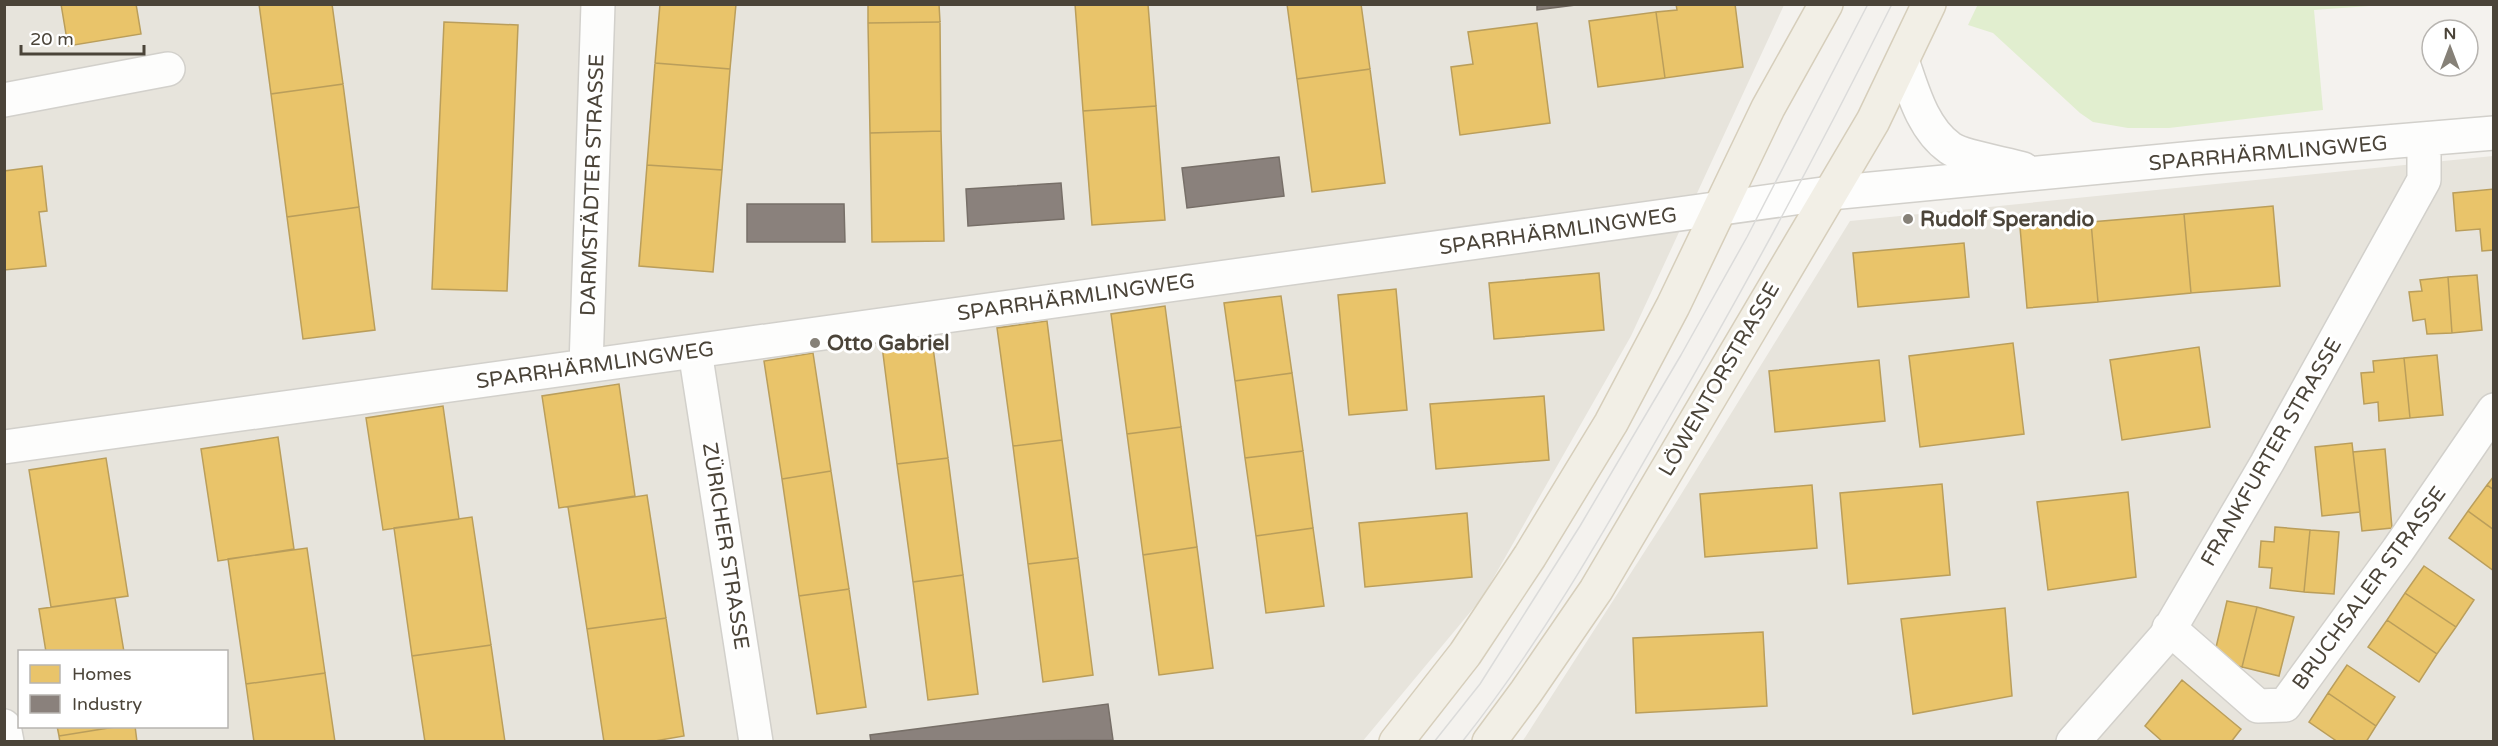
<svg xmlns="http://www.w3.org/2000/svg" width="2498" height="746" font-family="'Varela Round',sans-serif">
<rect width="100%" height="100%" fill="#f4f2ee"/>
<path fill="#e7e4dc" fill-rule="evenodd" d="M4,5H1784L1631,336L1482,598L1362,742L5,741ZM20,652H226V726H20Z
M2493,156V741L1522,742L1672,509L1850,221Z"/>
<path fill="#e1eecf" d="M1978,4H2383V5L2314,10L2323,110L2169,128H2128L2093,122L2080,113L1993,33L1968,25Z"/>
<path fill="#e9c46a" stroke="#ba9e5b" stroke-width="1.5" d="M61,4H136L141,34L68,46Z
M259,4H332L343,84L271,94Z
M660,4H736L730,69L655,63Z
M868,4H939L940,22L868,23Z
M1075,4H1148L1156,106L1083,111Z
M1287,4H1361L1370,69L1297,79Z
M1676,4H1735L1743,67L1665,78L1656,12L1677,10Z
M1656,12L1665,78L1598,87L1589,21Z
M444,22L518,25L507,291L432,289Z
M940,22L941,131L870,133L868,23Z
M1537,23L1550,123L1460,135L1451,67L1473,64L1468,32Z
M655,63L730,69L722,170L647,165Z
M1370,69L1385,183L1312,192L1297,79Z
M343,84L359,207L287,217L271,94Z
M1156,106L1165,220L1092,225L1083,111Z
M941,131L944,241L872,242L870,133Z
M647,165L722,170L713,272L639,266Z
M42,166L47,211L39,212L46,266L4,270V171Z
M2494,189V250L2482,251L2480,229L2456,231L2453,193Z
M2273,206L2280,286L2191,293L2184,214Z
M359,207L375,330L303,339L287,217Z
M2184,214L2191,293L2098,302L2091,222Z
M2091,222L2098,302L2027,308L2020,227Z
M1964,243L1969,297L1858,307L1853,253Z
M1599,273L1604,330L1494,339L1489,283Z
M2477,275L2482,330L2452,333L2448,277Z
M2448,277L2452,333L2427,334L2425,319L2413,321L2409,292L2422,291L2420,280Z
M1396,289L1407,410L1349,415L1338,295Z
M1281,296L1292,373L1235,381L1224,303Z
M1165,306L1181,427L1127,434L1111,314Z
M1047,321L1062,440L1013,446L997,328Z
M932,340L948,458L897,464L882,346Z
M2013,343L2024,434L1920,447L1909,356Z
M2199,347L2210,427L2122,440L2110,360Z
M813,353L831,471L782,479L764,361Z
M2437,355L2443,415L2410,418L2404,358Z
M2404,358L2410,418L2379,421L2378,402L2364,404L2361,373L2374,372L2373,361Z
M1879,360L1885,421L1775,432L1769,371Z
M1292,373L1303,451L1245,458L1235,381Z
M619,384L635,496L559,508L542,396Z
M1544,396L1549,460L1436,469L1430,404Z
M443,406L459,519L383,530L366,418Z
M1181,427L1197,547L1143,555L1127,434Z
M278,437L294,549L218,561L201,449Z
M1062,440L1078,558L1028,564L1013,446Z
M2352,443L2360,512L2322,516L2315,447Z
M2385,449L2392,528L2362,531L2353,452Z
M1303,451L1313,528L1256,536L1245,458Z
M106,458L128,596L51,607L29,470Z
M948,458L963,575L913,582L897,464Z
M831,471L849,589L799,596L782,479Z
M2494,476V490L2487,485Z
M1942,484L1950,575L1848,584L1840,493Z
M1812,485L1817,548L1705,557L1700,494Z
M2487,485L2494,490V530L2468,511Z
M2128,492L2136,577L2048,590L2037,502Z
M647,495L666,618L587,629L568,507Z
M2468,511L2494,530V571L2449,538Z
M1467,513L1472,577L1365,587L1359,523Z
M472,517L491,645L412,656L394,528Z
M2275,527L2310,530L2304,592L2270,588L2272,568L2259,567L2261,541L2274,542Z
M1313,528L1324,606L1266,613L1256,536Z
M2310,530L2339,532L2334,594L2304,592Z
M1197,547L1213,668L1159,675L1143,555Z
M307,548L325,673L246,684L228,559Z
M1078,558L1093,675L1043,682L1028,564Z
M2424,566L2474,600L2456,627L2405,593Z
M963,575L978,694L928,700L913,582Z
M849,589L866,707L817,714L799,596Z
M2405,593L2456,627L2437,654L2387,620Z
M115,598L124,652H46L39,609Z
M2227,601L2257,607L2242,667L2213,660Z
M2257,607L2294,617L2279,676L2242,667Z
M2005,608L2012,696L1913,714L1901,619Z
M666,618L684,736L649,742H604L587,629Z
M2387,620L2437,654L2419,682L2368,647Z
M1763,632L1767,706L1636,713L1633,638Z
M491,645L505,742H425L412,656Z
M2347,665L2395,697L2376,726L2328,693Z
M325,673L335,742H254L246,684Z
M2182,680L2241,729L2231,742H2163L2145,726Z
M2328,693L2376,726L2366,742H2338L2309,722Z
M57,726H121L59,736Z
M121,726H135L137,742H60L59,736Z"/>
<path fill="#8a817c" stroke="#776f68" stroke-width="1.5" d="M1537,4H1575V5L1537,10Z
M1279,157L1284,196L1187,208L1182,168Z
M1061,183L1064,219L968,226L966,189Z
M747,204H844L845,242H747Z
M1108,704L1113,740L871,742L870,735Z"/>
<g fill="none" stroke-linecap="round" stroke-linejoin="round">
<g stroke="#d2d0cb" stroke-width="36">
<path id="minor" d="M1903,63C1913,92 1923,129 1950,148C1962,157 2007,164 2023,169
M4,100L168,69
M695,351L756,742
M586,366L598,4
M4,447L1830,193L2205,157L2494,133
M2169,628L2258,706L2285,705L2398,550L2494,410
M4,726L7,742
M2073,742L2165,637L2267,463L2424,180V139"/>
</g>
<g stroke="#d6cebb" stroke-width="36">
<path id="major" d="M1396,742L1465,654L1530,556L1611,423L1673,306L1768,108L1826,4
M1489,742L1526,692L1596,590L1873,121L1929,4"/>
</g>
<use href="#minor" stroke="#fdfdfc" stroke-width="33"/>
<use href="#major" stroke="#f2efe6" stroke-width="33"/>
<path stroke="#dbdbda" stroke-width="1.5" d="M1434,742L1480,684L1580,526L1681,355L1747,237L1868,4
M1462,742C1542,641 1602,535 1665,425C1745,287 1821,147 1892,4"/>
</g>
<g fill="#868178" stroke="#fff" stroke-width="2">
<circle cx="1908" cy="219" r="6"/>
<circle cx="815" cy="343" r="6"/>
</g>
<g text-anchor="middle" stroke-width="6" stroke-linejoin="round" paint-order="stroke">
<g font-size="21" fill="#4b4439" stroke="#fff">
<text transform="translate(2268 153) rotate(-5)" y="7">SPARRHÄRMLINGWEG</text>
<text transform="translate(592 185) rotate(-88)" y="7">DARMSTÄDTER STRASSE</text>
<text transform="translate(1558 231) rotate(-8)" y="7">SPARRHÄRMLINGWEG</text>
<text transform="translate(1076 297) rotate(-8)" y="7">SPARRHÄRMLINGWEG</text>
<text transform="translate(595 365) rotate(-8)" y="7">SPARRHÄRMLINGWEG</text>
<text transform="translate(1719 379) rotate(-60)" y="7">LÖWENTORSTRASSE</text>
<text transform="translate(2271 452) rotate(-60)" y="7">FRANKFURTER STRASSE</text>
<text transform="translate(726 546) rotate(81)" y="7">ZÜRICHER STRASSE</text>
<text transform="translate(2369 588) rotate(-54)" y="7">BRUCHSALER STRASSE</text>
</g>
<g font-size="21" font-weight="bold" fill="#4b4439" stroke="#fff" text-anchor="start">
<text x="1920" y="226">Rudolf Sperandio</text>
<text x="827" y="350">Otto Gabriel</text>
</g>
</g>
<rect width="2498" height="746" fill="none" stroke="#4b4439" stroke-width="12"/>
<rect x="18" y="650" width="210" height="78" fill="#ffffff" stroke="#b7b4b0" stroke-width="1.5"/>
<rect x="30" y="665" width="30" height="18" fill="#e9c46a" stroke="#b7b4b0" stroke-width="1.5"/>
<text x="72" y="680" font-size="18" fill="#4b4439">Homes</text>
<rect x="30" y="695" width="30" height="18" fill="#8a817c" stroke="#b7b4b0" stroke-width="1.5"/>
<text x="72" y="710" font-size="18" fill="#4b4439">Industry</text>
<g transform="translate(2450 48)"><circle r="28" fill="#ffffff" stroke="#b7b4b0" stroke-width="1.5"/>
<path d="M0-4.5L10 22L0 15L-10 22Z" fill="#868178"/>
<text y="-9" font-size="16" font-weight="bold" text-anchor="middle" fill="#4b4439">N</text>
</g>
<path d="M21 45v9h123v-9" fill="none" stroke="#4b4439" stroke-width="3"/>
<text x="30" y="45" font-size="18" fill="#4b4439" stroke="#ffffff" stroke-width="4.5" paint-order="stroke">20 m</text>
</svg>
